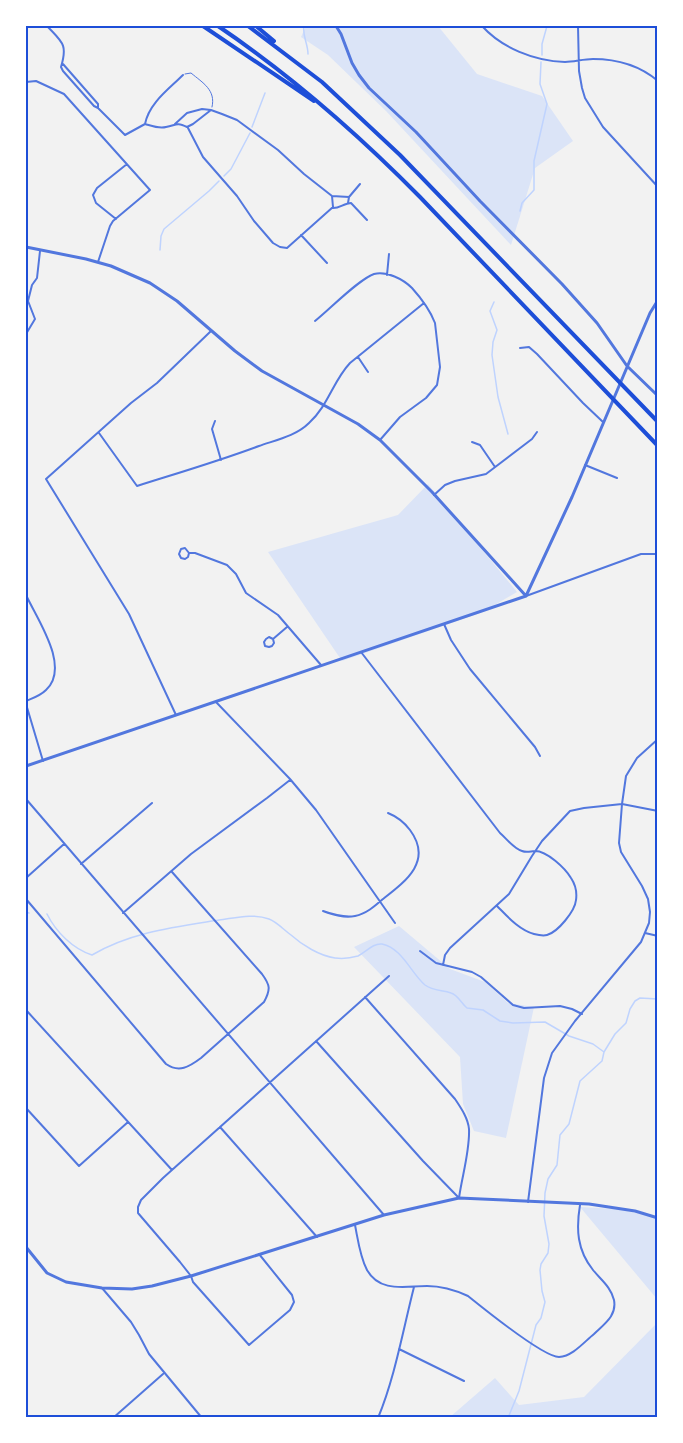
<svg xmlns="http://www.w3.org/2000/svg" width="683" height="1443" font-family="'Work Sans',sans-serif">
<rect width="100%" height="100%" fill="#f2f2f2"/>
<path fill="#dbe4f7" d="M306,26H438L477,74L542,96L573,141L535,168L511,245L386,111L328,55L301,37Z
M428,484L517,592L483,612L342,661L268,552L398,515Z
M399,926L450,969L485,982L508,1003L534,1007L506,1138L474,1131L463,1104L460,1057L354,947Z
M580,1207L617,1209L657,1217V1299Z
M657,1323V1417H450L495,1378L519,1405L584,1397Z"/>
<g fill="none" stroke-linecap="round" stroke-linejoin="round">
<path stroke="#bfd3fe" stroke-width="1.5" d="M304,26C302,35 308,44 308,54
M542,55V44L547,26
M252,127L265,93
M224,176L231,169L250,133
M520,211L522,203L534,190V161L547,104L540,84L541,62
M160,250L161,236L164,229L209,191L219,181
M494,302L490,311L497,330L493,342L492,355L498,397L508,434
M26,912L29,913
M47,914C56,932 73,949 92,955C131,932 175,927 219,920C235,918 253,913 269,919C277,922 284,930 291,935C302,945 320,956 335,958C342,959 351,958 358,956C366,952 373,943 382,944C402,948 411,973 425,985C433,991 442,990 451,993C458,995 462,1004 467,1008L483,1010L500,1021L513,1023L545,1022L569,1036L593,1044L604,1052
M508,1418L519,1391L536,1325L541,1318L545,1302L542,1291L540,1270L541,1264L548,1253L549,1244L544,1216L545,1193L548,1179L557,1165L560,1135L569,1124L580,1081L602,1061L604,1052L615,1034L626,1023L630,1009L635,1001L640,998L658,999"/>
<path stroke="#5277de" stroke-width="1" d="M185,74L191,73C203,83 216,90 212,107"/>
<path stroke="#5277de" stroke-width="2" d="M47,26C62,42 68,44 61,67L63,71L94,106L98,108L125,135L145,124C152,126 159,129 166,127C177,125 176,122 187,127L193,124L211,110
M482,26C502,48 534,61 565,62C574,62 583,59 593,59C617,59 639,65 658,81
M578,26L579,71L582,88L585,98L603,127L658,187
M63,64L98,104V108
M26,82L36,81L64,94L150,190L113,221L110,226L98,262
M145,124C149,103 169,89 183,75
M175,124L187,113L202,109L211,110L222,114L237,120L278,150L304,174L332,196L349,197
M188,128L203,157L237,196L254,221L273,243L280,247L287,248L333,207L332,196
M348,203L349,197L360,184
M332,208C339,209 344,203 351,203L367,220
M116,219L96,203L93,195L97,188L127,164
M301,235L327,263
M387,275L389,254
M315,321C329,310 359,279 374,274C387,271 403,279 412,288C421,298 430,310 435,323L440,367L437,385L426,398L400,417L380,440
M26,334L35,319L28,301L32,285L37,278L40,251
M520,348L529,347L537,354L583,403L603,422
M358,357L368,372
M215,421L212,429L221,460
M99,433L137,486C178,473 219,461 259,446C276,440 296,436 309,423C328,406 333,381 350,363L424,303
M472,442L480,445L495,467
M585,465L617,478
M434,495L445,485L455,481L486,474L532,439L537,432
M189,553L188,557L185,559L181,558L179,554L181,549L185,548L189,553H195L227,565L236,574L246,593L278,615L321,665
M26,595C37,619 71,667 46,690C40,696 33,698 26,701
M526,596L641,554H658
M444,624L451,640L470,669L535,747L540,756
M273,639L274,643L272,646L269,647L265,646L264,642L266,639L269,637L273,639L287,627
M361,652L500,833C507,839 513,848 522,851C527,853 531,851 535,851C547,851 565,868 571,878C575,884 577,893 576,900C575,911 558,932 547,935C543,936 538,935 534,934C519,930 507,916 497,906
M216,702L290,779L316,810L395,923
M26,704L43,761
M176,715L129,614L46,479L131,403L157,383L211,331
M26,799L384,1215
M81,864L152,803
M26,878L64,844
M26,899L166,1064C179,1073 189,1067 201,1058L264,1002C271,989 270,985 262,974L172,872
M323,911C334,915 344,918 355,916C366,914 375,906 383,899C406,881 433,861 410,830C404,822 398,817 388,813
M123,913L191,854L267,798L290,780
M645,933L658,936
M420,951L436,963L472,972L481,977L513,1005L524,1008L560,1006L572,1009L582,1014
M443,965L445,955L450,948L509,894L532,856L542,841L570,811L584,808L622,804L658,811
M365,997L455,1099C461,1108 468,1118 469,1129C470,1151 462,1176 459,1198
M26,1010L172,1170
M316,1041L423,1161L459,1198
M26,1108L79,1166L128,1122
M220,1127L317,1237
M528,1202L544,1078L552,1053L575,1021L641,942L649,923L650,912L648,899L642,886L621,852L619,843L622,804L626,776L637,758L658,739
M355,1225C358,1240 360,1257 367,1270C380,1293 405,1286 427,1286C441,1286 455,1290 468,1296C483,1308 543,1357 559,1357C573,1356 584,1342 594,1334C604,1324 617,1316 614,1300C611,1287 601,1280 593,1270C577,1250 576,1229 580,1205
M259,1254L292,1295L294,1302L290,1310L249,1345L193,1282L191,1276L180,1262L138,1213V1207L141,1200L163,1178L389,976
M102,1288L131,1322L139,1335L149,1354L202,1418
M399,1349L464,1381
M113,1418L163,1374
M378,1418C395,1377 403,1330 414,1287"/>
<path stroke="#5277de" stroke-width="3" d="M336,26L341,34L352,63L359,75L369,88L416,132L480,201L562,284L597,323L627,366L658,396
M26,247L86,259L111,266L150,283L177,301L235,351L262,371L358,424L380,440L432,492L526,596
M526,596L572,497L650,313L658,300
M26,766L526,596
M26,1247L47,1273L66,1282L102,1288L132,1289L152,1286L191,1276L384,1215L459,1198L589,1204L635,1211L658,1218"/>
<path stroke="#1d4ed8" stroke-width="4" d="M203,26L314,101
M218,26C292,76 358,134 420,197L658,446
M248,26L322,82L400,155L658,422
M256,26L274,41"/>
</g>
<rect width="683" height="1443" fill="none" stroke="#ffffff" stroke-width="54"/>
<rect x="27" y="27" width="629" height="1389" fill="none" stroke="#1d4ed8" stroke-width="2"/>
</svg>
